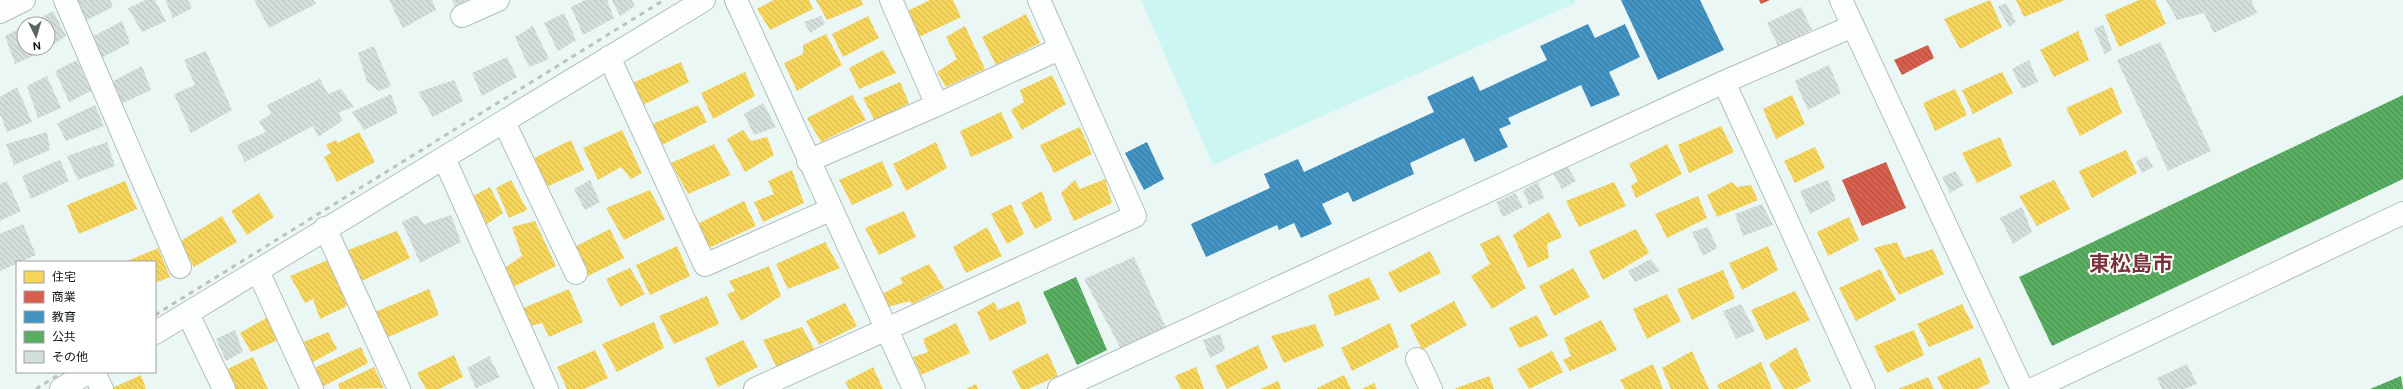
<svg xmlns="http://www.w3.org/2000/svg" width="2403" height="389" font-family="'DM Sans','Noto Sans JP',sans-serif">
<defs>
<pattern id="homes-back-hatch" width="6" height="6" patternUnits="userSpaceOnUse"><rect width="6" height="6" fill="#f6d55c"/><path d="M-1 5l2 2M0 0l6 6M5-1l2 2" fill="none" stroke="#d2b64f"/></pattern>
<pattern id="shops-back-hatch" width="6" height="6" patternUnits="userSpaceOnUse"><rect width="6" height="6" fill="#d6604d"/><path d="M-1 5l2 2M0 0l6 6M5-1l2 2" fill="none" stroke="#ac4e3f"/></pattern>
<pattern id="schools-back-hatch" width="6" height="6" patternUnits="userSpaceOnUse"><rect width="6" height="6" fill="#4393c3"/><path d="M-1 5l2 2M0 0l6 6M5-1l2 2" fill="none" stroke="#36779d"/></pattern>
<pattern id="public-back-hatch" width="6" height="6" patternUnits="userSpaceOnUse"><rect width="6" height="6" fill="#5aae61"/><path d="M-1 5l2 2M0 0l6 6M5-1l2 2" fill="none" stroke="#498c4f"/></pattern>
<pattern id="building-back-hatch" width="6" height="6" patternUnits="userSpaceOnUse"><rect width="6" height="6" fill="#d4dfdd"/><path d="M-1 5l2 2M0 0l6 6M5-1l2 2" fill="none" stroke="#b5bebd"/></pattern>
</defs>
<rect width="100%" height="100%" fill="#eaf7f5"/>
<path fill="#cbf6f1" d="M1141,0H1574L1575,3L1213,165Z"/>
<path fill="url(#homes-back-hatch)" d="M774,0H809L813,9L770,30L757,9Z
M816,0H861L863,5L827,20Z
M930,0H953L961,17L917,38L905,12Z
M1990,0L2002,27L1960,49L1944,19Z
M2016,0H2065L2024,17Z
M2139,0H2155L2166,24L2119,47L2105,15Z
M1026,14L1040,43L996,65L982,37Z
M868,16L879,38L843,57L832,34Z
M965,26L985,69L946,87L937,72L957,59L946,37Z
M2078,31L2089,60L2054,77L2040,50Z
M826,34L842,65L797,91L784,63L803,54V45Z
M883,50L896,73L859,89L849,68Z
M681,62L689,82L643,105L630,84Z
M745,72L755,96L713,119L701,93Z
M2002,72L2013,93L1973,114L1962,90Z
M1052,75L1066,104L1022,130L1011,110L1024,102L1020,90Z
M900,82L909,103L875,121L863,98Z
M2112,87L2122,113L2080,136L2066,108Z
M1955,89L1967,115L1935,131L1923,103Z
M852,95L866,120L821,142L807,118Z
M1792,95L1805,124L1776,139L1763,109Z
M698,105L707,122L660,146L650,125Z
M1001,112L1013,138L971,157L960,131Z
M1721,126L1734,152L1689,173L1678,145Z
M1080,127L1092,154L1054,173L1040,145Z
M622,130L642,173L631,179L621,167L598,180L583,148Z
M743,130L751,141L767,137L774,155L745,172L727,139Z
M359,132L375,162L337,182L324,157L331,153L326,145L336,140L338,143Z
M2000,137L2012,166L1977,183L1962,153Z
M571,140L584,170L546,187L532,159Z
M936,142L947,168L906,191L893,164Z
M714,144L731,175L688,194L671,163Z
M1667,144L1682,174L1636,198L1631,186L1638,181L1629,164Z
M1815,147L1825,168L1795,183L1784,161Z
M2126,150L2137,173L2092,198L2079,171Z
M882,161L893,186L852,205L839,180Z
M792,170L804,203L763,222L754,202L774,194L768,181Z
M1105,179L1112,203L1074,221L1061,193L1075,180L1080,189Z
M511,180L527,210L509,218L496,188Z
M2054,180L2070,209L2037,226L2019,196Z
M125,181L137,209L79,234L67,205Z
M1614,182L1626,206L1579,227L1566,201Z
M1732,182L1737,187L1751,185L1758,200L1717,217L1707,195Z
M490,187L503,213L487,224L473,196Z
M650,190L665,219L624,240L606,208Z
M1042,191L1052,220L1035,229L1021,203Z
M259,193L274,217L247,235L231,211Z
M1698,196L1707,218L1667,238L1655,214Z
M744,201L756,226L709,248L697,224Z
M1011,204L1024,234L1007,244L991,214Z
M904,211L916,237L879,255L865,228Z
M1549,212L1562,237L1547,244L1549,258L1528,268L1513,235Z
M222,216L237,242L194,267L179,242Z
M1849,217L1859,240L1828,256L1817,232Z
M535,221L556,266L511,288L503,269L522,256L512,227Z
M987,227L1002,256L966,273L953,247Z
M610,229L624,258L588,276L572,248Z
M1636,229L1649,253L1603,280L1589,251Z
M397,231L410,258L360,282L343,252Z
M1499,235L1526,288L1492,309L1471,276L1490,264L1480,244Z
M825,242L840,268L788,289L776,264Z
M1897,242L1904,258L1933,249L1944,274L1899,295L1874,248Z
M677,246L690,276L650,295L636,265Z
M1768,246L1778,270L1742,290L1729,263Z
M158,248L170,277L155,283V262H125Z
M1430,251L1441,273L1399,293L1388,273Z
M330,259L347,306L320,319L313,299L305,303L290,276Z
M929,264L944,288L912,304L910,301L888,307L882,294L903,283L900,278Z
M769,266L781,296L741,321L727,294L735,291L729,281Z
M630,268L645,294L620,307L606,279Z
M1573,268L1590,297L1554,316L1539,286Z
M1880,269L1896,300L1856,321L1839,288Z
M1723,270L1735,298L1692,320L1677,289Z
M1369,277L1380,299L1335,316L1328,295Z
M429,289L439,315L386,338L375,312Z
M569,289L583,322L549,337L542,323L527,327L521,309Z
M1795,291L1810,320L1766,340L1751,310Z
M1667,294L1681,321L1647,339L1633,309Z
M707,296L719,324L674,344L659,316Z
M1019,301L1027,323L990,341L977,312L994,302L998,310Z
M1454,301L1467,325L1422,350L1410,325Z
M845,303L857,326L819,345L806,321Z
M1962,304L1974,328L1929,347L1917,324Z
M1537,315L1548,336L1519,348L1509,328Z
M268,317L278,340L251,352L240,333Z
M1601,320L1617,350L1570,371L1563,360L1571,356L1564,338Z
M654,322L664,348L617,372L602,344Z
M956,323L970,353L921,375L913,357L928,352L923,339Z
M1390,323L1399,347L1352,371L1341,348Z
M1315,324L1324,346L1284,363L1271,336Z
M802,327L815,350L777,368L763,340Z
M1914,330L1924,355L1887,373L1874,346Z
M328,332L337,349L311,363L301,343Z
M743,340L758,367L718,387L705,358Z
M1258,345L1268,368L1227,389L1215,366Z
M361,347L368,363L322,387L314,368Z
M1796,347L1811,381L1795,389H1784L1769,364Z
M595,350L608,378L584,389H567L557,367Z
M1552,351L1563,372L1529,389L1517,369Z
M1692,351L1709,389H1671L1662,368Z
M1048,353L1058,376L1028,389H1021L1012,371Z
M454,355L463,377L439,389H426L417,373Z
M253,357L268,389H234L225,370Z
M1980,357L1990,383L1977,389H1943L1937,377Z
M1761,362L1772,389H1720L1717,385Z
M1653,364L1663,389H1625L1620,380Z
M374,367L384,388L340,389L338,384Z
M873,367L883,389H849L845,382Z
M1196,367L1204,389H1181L1175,376Z
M141,375L146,389H110Z
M1344,375L1351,389H1317V388Z
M1489,376L1494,389H1454Z
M1928,377L1934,389H1898Z
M1278,381L1281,389H1260Z
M1374,383L1377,389H1362Z
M976,384L978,389H966Z"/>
<path fill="url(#shops-back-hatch)" d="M1759,0H1770L1761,4Z
M1928,45L1934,58L1902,75L1894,60Z
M1886,162L1906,208L1862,226L1842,180Z"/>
<path fill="url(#schools-back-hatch)" d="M1621,0H1700L1724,50L1658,80Z
M1588,24L1595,38L1625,24L1640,57L1609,72L1620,95L1591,107L1581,85L1508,118L1511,124L1499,129L1508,147L1475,162L1464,138L1410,163L1414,174L1353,202L1348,192L1322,204L1332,224L1301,238L1294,223L1279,230L1277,225L1206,257L1191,224L1270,188L1264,174L1298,159L1304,172L1434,112L1427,97L1473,76L1480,91L1547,60L1540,46Z
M1147,142L1164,179L1144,190L1125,153Z"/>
<path fill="url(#public-back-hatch)" d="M2403,95V179L2052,346L2019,277Z
M1076,277L1107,350L1077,365L1043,292Z
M2401,376L2403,389H2370Z"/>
<path fill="url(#building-back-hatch)" d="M75,0H110L113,7L83,22Z
M146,0H155L166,21L142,32L128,8Z
M165,0H188L192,8L173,18Z
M254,0H313L316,4L269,28Z
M389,0H432L436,10L403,28Z
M452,0H468L455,6Z
M585,0H607L614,18L583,35L571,7Z
M612,0H632L635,6L620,16Z
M2166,0H2251L2257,13L2214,33L2204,13L2177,20Z
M2006,3L2016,22L2009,27L1998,7Z
M1801,7L1812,30L1778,46L1767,23Z
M53,11L66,36L48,48V24H33V22Z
M564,13L576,40L558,51L544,23Z
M821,16L825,24L810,33L804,22Z
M122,21L130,43L101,58L92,37Z
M2103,25L2112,50L2105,54L2094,29Z
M24,26V48H35L37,54L15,64L5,36Z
M533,26L549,59L529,67L515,37Z
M2160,42L2211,151L2168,171L2117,60Z
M374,46L391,86L379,91L367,82L358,53Z
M206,51L232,110L191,133L174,94L195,85L184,60Z
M507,57L517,77L482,96L472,73Z
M77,60L91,91L69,102L55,71Z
M2029,60L2038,82L2022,89L2012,69Z
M1829,65L1841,93L1808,110L1795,81Z
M142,66L151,90L121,104L111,82Z
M47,76L61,108L38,118L27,86Z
M320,79L328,94L341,89L354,107L339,112L342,121L318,137L313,126L245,162L237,145L266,132L259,122L271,114L267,105Z
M454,80L463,101L433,117L418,92Z
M17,87L32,122L7,132L0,114V97Z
M391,94L398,113L364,130L352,112Z
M763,103L776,127L754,135L744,114Z
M95,105L104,126L66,141L57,123Z
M47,132L50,150L14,165L6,144Z
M107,142L115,166L78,180L67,156Z
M2147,156L2153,167L2142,173L2136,161Z
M60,160L69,181L31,199L22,176Z
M1568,167L1576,181L1562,189L1553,173Z
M1955,171L1964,185L1950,193L1942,177Z
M590,180L600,202L585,210L574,189Z
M1828,180L1836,200L1810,214L1800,191Z
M7,181L21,211L0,221V184Z
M1538,182L1544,198L1529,205L1523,190Z
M1515,193L1523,207L1503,217L1496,202Z
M1762,204L1773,225L1743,236L1735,214Z
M2022,207L2032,232L2013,244L2000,218Z
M417,215L424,224L451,215L461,242L420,263L402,222Z
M23,224L36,255L0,271V234Z
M1708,227L1717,248L1703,256L1692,232Z
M1134,257L1167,330L1122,351L1084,279Z
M1651,259L1660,271L1635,282L1628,271Z
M1741,304L1755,331L1736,339L1723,311Z
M235,330L243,352L226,361L216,339Z
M1220,334L1225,350L1210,358L1203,340Z
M489,356L500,377L476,388L467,368Z
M2187,364L2197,384L2184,389H2162L2157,378Z"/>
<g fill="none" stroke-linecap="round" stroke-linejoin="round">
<g stroke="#b3bebc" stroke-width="24">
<path id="minor" d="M65,0L180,267
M736,0L914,389
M891,0L937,105
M0,12L24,0
M462,16L498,0
M609,57L705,265L832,209
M1724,82L1864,389
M504,122L576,273
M444,158L547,389
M808,161L937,105L1059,49
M325,228L399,389
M258,271L312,389
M188,314L224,389
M155,333L704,0
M1417,359L1431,389
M94,372L102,389
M61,389L89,372
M755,389L1135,216L1039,0
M1059,389L1724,82L1853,26"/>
</g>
<g stroke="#b3bebc" stroke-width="24">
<path id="tertiary" d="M1841,0L2022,389
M2033,389L2403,213"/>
</g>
<use href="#minor" stroke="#fcfefe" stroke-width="22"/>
<use href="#tertiary" stroke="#fcfefe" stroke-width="22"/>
<path stroke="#bec1c1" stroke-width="3" stroke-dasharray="5 5" stroke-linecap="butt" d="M155,315L664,0
M36,389L63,372"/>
</g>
<g text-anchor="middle" stroke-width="4" stroke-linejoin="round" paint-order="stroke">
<g font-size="21" font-weight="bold" fill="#7a333d" stroke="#fff">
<text x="2131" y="271">東松島市</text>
</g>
</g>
<rect x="16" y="261" width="140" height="112" fill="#ffffff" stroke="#9ea1a1"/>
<rect x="24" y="271" width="20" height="12" fill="#f6d55c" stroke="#9ea1a1"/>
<text x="52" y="281" font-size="12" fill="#0d1514">住宅</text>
<rect x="24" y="291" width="20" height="12" fill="#d6604d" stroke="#9ea1a1"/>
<text x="52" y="301" font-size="12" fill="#0d1514">商業</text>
<rect x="24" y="311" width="20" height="12" fill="#4393c3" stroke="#9ea1a1"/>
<text x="52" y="321" font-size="12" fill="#0d1514">教育</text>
<rect x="24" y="331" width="20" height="12" fill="#5aae61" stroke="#9ea1a1"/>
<text x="52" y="341" font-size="12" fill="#0d1514">公共</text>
<rect x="24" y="351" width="20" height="12" fill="#d4dfdd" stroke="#9ea1a1"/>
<text x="52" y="361" font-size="12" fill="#0d1514">その他</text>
<g transform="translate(36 36) rotate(175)"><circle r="19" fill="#ffffff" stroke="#9ea1a1"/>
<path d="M0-3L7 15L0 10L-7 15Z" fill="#5a6463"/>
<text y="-6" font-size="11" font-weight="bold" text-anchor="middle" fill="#0d1514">N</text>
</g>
</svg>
